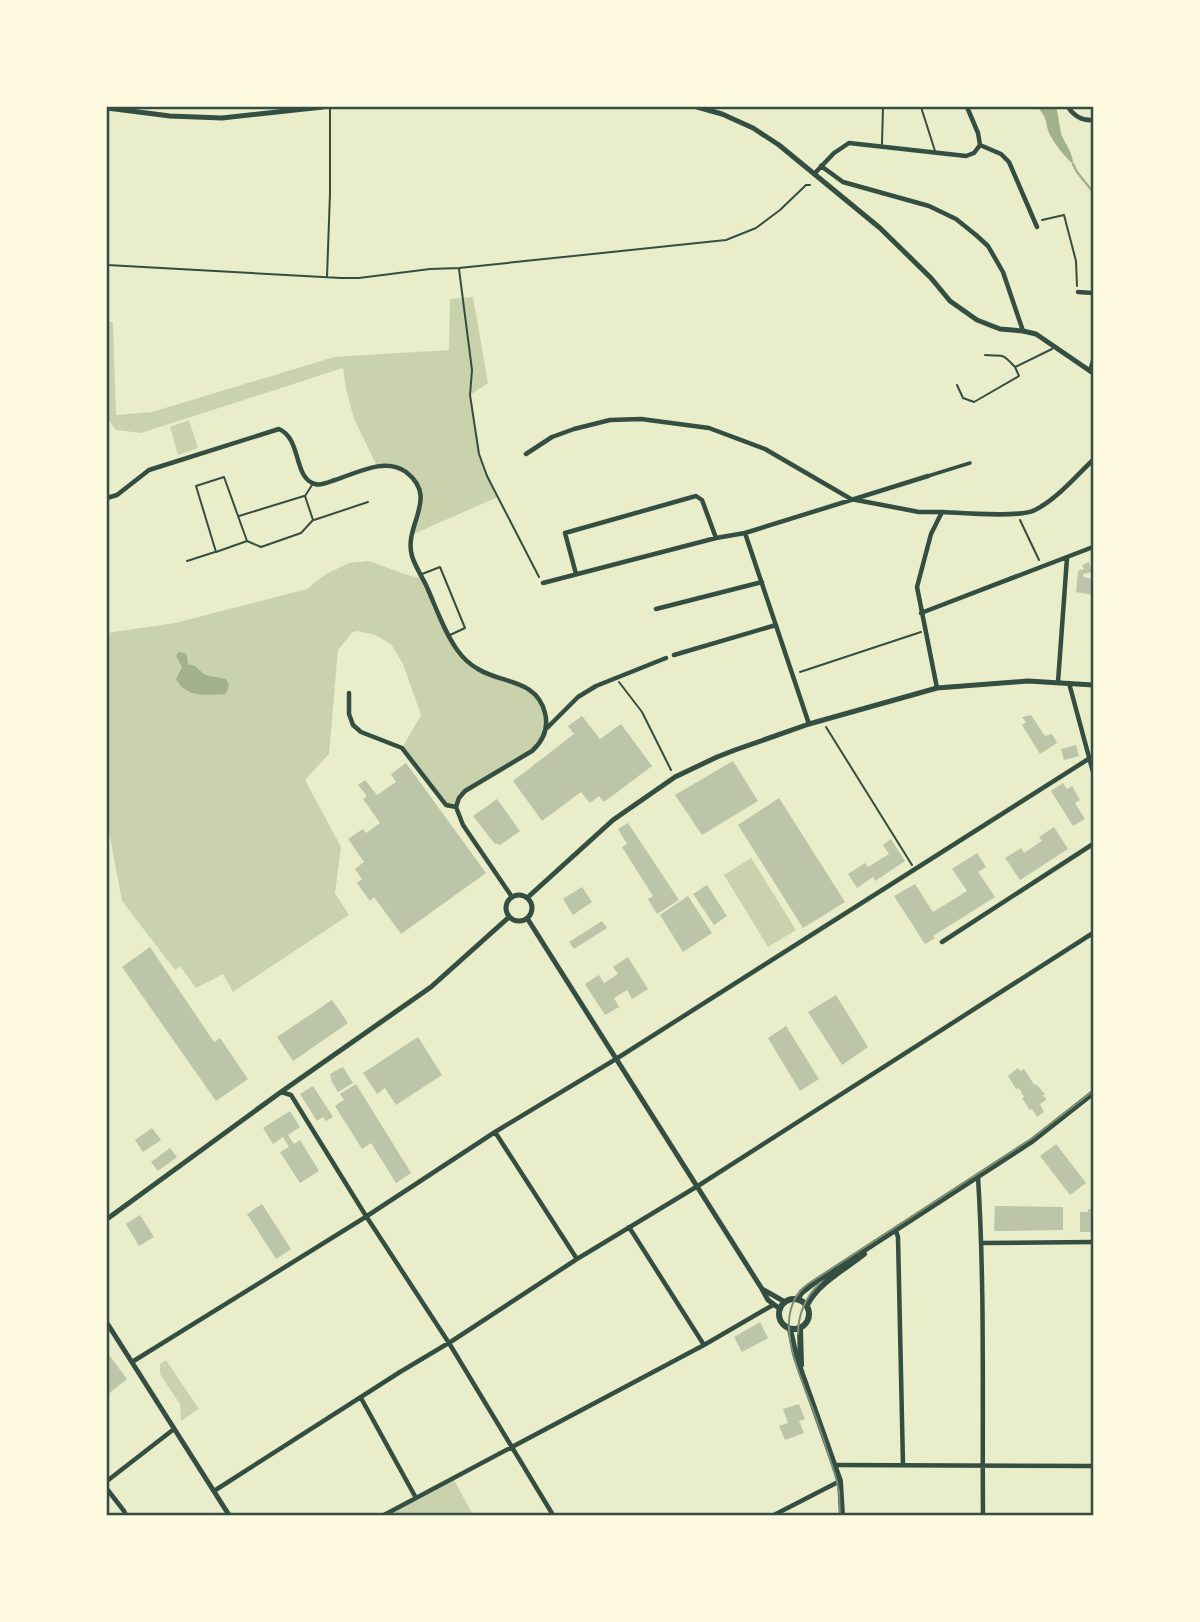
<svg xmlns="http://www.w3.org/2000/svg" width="1200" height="1622" font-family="Quicksand,sans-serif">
<rect width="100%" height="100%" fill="#e9edc9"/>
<path fill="#cad2ad" d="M473,297L488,383L470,395L479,454L498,497L411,535L422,495C410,473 402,466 377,466L354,419L346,389L343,368L141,433L116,430L107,418V322H113L116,415L152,412L334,357L449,350L450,299Z
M189,420L198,448L178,455L170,427Z
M368,561C387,567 404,575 423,579L459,652L478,670L530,690L540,699L546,729L532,751L465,791L456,807L446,805L402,748L421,715L403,664L391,644L375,635L357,631L353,632L338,650L329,754L305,780L341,847L335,893L349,915L233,992L223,974L196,988L180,966L175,970L122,901L107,821V633L175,623L307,589L326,574L349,563Z
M751,858L796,930L768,947L724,875Z
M166,1360L199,1409L181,1421L180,1404L160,1374V1364Z
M453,1478L473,1515H390L389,1513Z"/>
<path fill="#a3b18a" d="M1040,107H1056C1059,116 1059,127 1062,136C1066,145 1073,153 1073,164C1065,157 1051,140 1048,130C1045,119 1047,119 1039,109Z
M178,652L185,653L187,656L188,664L195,666L205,675L226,679C230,685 229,689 225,694C206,695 186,698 176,679L182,667L176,656Z"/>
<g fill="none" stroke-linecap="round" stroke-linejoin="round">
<path stroke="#a3b18a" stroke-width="2.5" d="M1073,164L1077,172L1093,192"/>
</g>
<path fill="#bcc5a7" d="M1089,562L1092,572L1083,574V577L1093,579V595L1076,592L1078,571L1084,569L1082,565Z
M1031,715L1045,736L1052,734L1057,743L1040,754L1022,725L1026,722L1022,717Z
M582,716L600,739L621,724L652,766L604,802L599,796L590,803L581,792L542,821L513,781L574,734L568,726Z
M1076,745L1079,756L1064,760L1061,749Z
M733,761L758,801L702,835L675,795Z
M406,763L486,873L401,934L374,897L370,901L357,883L362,879L355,869L364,862L348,839L363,829L366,833L380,823L363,799L367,796L358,785L365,780L377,795L396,782L391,774Z
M1063,783L1067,789L1072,786L1080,800L1075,803L1085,819L1073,826L1051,791Z
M779,798L845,902L803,928L738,825Z
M497,799L520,831L500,845L494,843L473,816Z
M628,823L679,900L657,914L648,899L653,896L622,847L627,844L618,829Z
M1054,827L1068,849L1020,880L1005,858L1021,848L1024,853L1042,841L1039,837Z
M891,839L905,861L875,881L873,877L857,888L848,874L865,863L868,867L889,854L883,845Z
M977,853L986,867L978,872L995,897L933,936L935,938L925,944L894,896L915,884L933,912L967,891L952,869Z
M707,885L727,916L714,925L693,894Z
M582,887L592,902L573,915L563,899Z
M688,896L712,933L683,952L660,915Z
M602,921L607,928L574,949L569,942Z
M150,947L214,1042L220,1038L248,1079L216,1101L122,967Z
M628,957L648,989L632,999L627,990L614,998L619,1007L605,1015L585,984L599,975L604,983L618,974L613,967Z
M836,995L868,1047L842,1065L808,1012Z
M332,1000L348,1023L293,1061L277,1037Z
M786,1026L819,1079L800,1091L768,1038Z
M418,1037L442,1075L396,1105L385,1088L377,1094L363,1073Z
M343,1067L353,1083L338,1092L332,1082L330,1074Z
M1018,1068L1020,1071L1024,1069L1035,1086L1036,1084L1045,1094L1042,1096L1045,1097L1046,1100L1040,1104L1044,1112L1037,1117L1032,1109L1030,1110L1022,1098L1024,1097L1019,1088L1016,1089L1008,1076Z
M356,1084L411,1173L396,1183L371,1143L362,1149L335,1106L344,1100L340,1094Z
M313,1086L333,1117L326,1121L323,1117L317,1121L300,1094Z
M290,1111L300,1127L288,1135L294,1144L300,1140L319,1171L300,1183L280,1152L289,1147L283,1137L273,1144L263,1128Z
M152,1128L161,1140L143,1152L135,1140Z
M1056,1144L1086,1183L1070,1195L1040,1156Z
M170,1148L177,1157L158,1171L151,1162Z
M262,1204L291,1249L276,1259L247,1214Z
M995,1206L1063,1207V1230L994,1231Z
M1088,1209H1093V1232H1080V1212H1088Z
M140,1215L154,1237L139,1246L126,1224Z
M760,1322L768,1338L742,1352L734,1337Z
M107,1352L127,1379L107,1395Z
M799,1404L805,1419L799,1421L804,1433L785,1440L779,1426L788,1423L783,1409Z"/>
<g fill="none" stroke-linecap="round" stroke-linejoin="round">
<path stroke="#344e41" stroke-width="2" d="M1042,220L1064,215L1076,261L1077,286
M107,265L341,278H359L430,269L459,268L726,240L756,228L780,210L806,185H810
M459,269L472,370L470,395L479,454L487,476L539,577
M327,277L330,193V108
M1020,520L1039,560
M800,672L921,632
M619,682L642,712L671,770
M826,727L912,865"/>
<path stroke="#344e41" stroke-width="2" d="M921,107L935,151
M882,144L883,107
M985,355C1003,357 1000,351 1014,366
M957,385L963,398L974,402L1019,376L1015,367L1052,349
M239,516L304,496
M314,520L368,502
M247,541L216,552L196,486L224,477L247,541L261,547L301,533L313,520L305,496L312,485
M187,561L215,552
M422,574L440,567L465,628L450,635"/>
<path stroke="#344e41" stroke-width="3.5" d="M928,476L970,463"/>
<path stroke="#344e41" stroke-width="4.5" d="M1068,107C1074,116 1082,121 1093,120
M980,145L1001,154L1009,162L1037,227
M821,166L843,182L929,206L956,219L976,235L988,246L1003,272L1023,331
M815,173L834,153L849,143L966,156L974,153L980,145L978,133L967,107
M1078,292L1093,293
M1090,371L1093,361
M526,454L552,437L574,429L610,420L641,419L709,428L765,449L851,499L919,512H942
M107,498L117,495L149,470L279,429C302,439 293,478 315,484C322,486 329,482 335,480C357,473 385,457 406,472C440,498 403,525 412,556C415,566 421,575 426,585C436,607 444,632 458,651C463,658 471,665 478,669C502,684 537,679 545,713C549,729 543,741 532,751L465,791L459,798L456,807L463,825L512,897
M745,533L809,724
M576,574L565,533L696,496L702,500L716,538
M543,583L716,538L745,533L928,476
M656,609L762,582
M921,613L1093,547
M674,655L776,625
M1058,682L1067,558
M1069,683L1093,772
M937,688L917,587L931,534L942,512C962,513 1020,518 1035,510C1057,499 1075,477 1093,460
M349,693V714L353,725L361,732L402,748L446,805L456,807
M547,728L578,697L596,686L666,658
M942,942L1093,844
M281,1092L291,1095L366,1216L449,1343L553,1515
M495,1132L577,1259
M978,1177C985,1289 982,1402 983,1515
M629,1227L704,1345
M894,1232L896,1231L898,1237L903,1465
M981,1243L1093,1242
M132,1362L364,1218L495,1132L616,1059L1090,758
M361,1398L416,1498
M835,1465L1093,1466
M107,1481L174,1429
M107,1489L124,1511L126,1515
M214,1491L400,1372L452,1341L577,1259L701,1184L1093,933
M384,1515L704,1345L773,1305
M774,1515L840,1481"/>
<path stroke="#344e41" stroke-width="5" d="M697,107L722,114L753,128L779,145L880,228L931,278L950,301L977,320L1000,329L1023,331L1036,334L1093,373
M107,108L170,116L222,118L323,107
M506 908a13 13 0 1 1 26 0a13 13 0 1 1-26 0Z
M527,898L613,820L675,777L717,757L735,750L809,724L937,688L1028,681L1093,685
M527,918L762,1289L768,1300L780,1309
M107,1219L281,1092L431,987L509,917
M762,1289L785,1302
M107,1323L229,1515"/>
<path stroke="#344e41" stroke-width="6" d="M779 1314a15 15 0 1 1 30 0a15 15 0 1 1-30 0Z
M797,1299L802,1292L815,1282L1032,1141L1093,1093
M807,1305C818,1283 845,1269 864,1254
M790,1329L796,1357L840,1481L842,1515
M800,1329L801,1365"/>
<path stroke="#7c8e77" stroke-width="2" d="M798,1334C798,1314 805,1298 819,1284
M840,1515L839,1492L836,1478C830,1459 824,1440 817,1421C807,1391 787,1353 789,1321C790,1305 796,1293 808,1284L1031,1139L1093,1091"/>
</g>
<rect width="1200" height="1622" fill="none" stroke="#fefae0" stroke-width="217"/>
<rect x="108" y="108" width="984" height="1406" fill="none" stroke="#344e41" stroke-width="2.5"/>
</svg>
